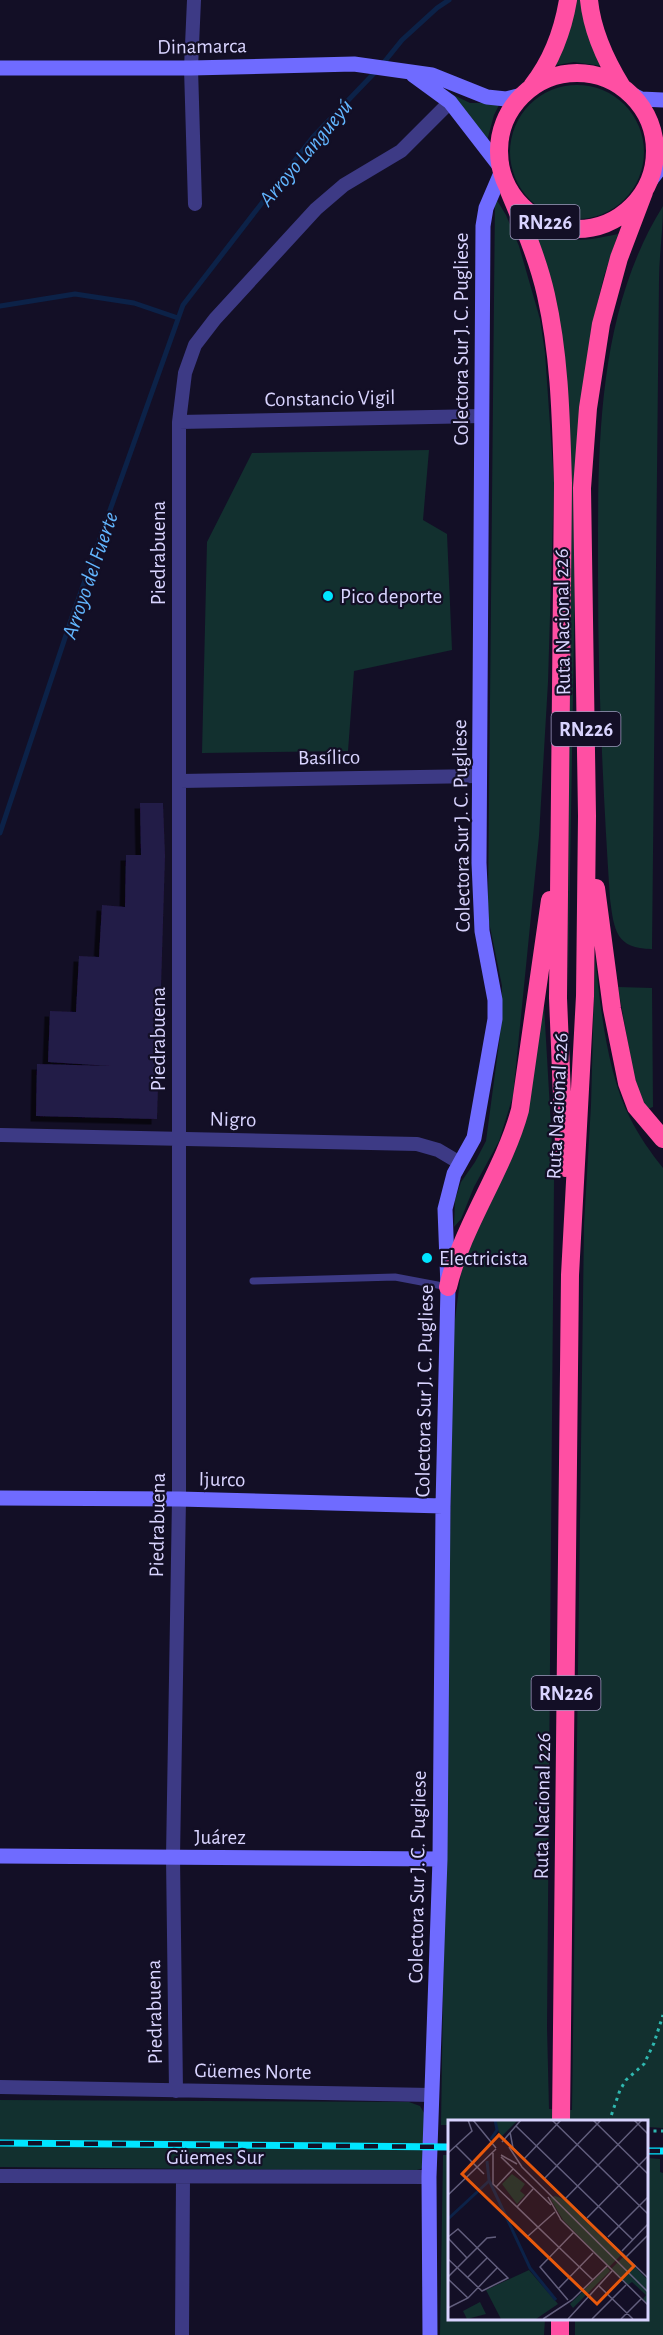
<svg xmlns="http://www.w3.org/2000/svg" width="663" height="2335" font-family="'Alegreya Sans',sans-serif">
<defs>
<filter id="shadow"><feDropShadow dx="-5.5" dy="5.5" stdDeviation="0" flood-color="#0009"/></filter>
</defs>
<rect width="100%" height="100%" fill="#130f26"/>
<path fill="#12302f" d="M574,0H580L584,19L602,66L574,62L551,66Z
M510 152a67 67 0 1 1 134 0a67 67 0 1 1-134 0Z
M437,87L470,103H500L494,115L487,141Z
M495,197L506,215L519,246L540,319L545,353L554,482L548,682L539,836L513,1096L499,1141L474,1187L461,1219L454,1227L455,1200L461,1182L475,1162L486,1141L500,1036L502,986L489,922L488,904Z
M663,206C663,231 659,256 659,281L652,949C616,949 614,930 610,899C603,792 598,684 598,577C598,452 595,315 663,206Z
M536,230C567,244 586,241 618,234L604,276L591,330L577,458L568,994L570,486L542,261Z
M429,450L423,520L447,534L452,650L354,671L348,751L202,753L207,542L252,453Z
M595,955C600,1005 607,1073 630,1118C639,1136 651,1153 663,1168V2128L647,2127L646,2122H450V2125H441L453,1335L461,1273L544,1005L554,1179L547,2027L549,2109L572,2110L584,1225L591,1105Z
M618,987L652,988L653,1107L647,1109L637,1094Z
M0,2100L409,2102L420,2106L427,2118L425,2162L421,2169L412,2171L0,2167Z
M443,2155H450V2318L545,2319L544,2335H440Z
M647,2158L660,2159V2172L663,2173V2335H575V2319L646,2318Z"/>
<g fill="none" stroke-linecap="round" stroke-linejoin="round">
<path stroke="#0c2248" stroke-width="5" d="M0,306L75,294L134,303L178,318
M0,833L73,614L183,305L313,137L381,66L402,40L437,8L449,0"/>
</g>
<path fill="#241b47" filter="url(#shadow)" d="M140,803H163L165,856L157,1119L36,1116L37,1064L111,1066L48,1062L50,1011L76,1012L79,956L99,957L102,905L125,907L126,855H141Z"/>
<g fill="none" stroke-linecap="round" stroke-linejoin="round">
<path stroke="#2fb8b0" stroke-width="3" stroke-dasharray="3 4.5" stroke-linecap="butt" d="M609,2122L620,2090L626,2080L644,2064L654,2043L663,2015
M646,2131H663"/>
<path stroke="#3d3a85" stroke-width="7" d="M253,1281L395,1277L448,1287"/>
<path stroke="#3d3a85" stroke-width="14" d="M194,0L191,68L195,204
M179,422L482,416
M180,781L479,776
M1,1135L417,1144L438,1150L460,1163
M0,2087L432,2095
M176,2091L173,1857L179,1499V422L185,373L195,345L215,319L316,209L344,185L401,151L450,102
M0,2176L429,2177
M182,2335L183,2178"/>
<path stroke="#6f6bff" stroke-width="15" d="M0,68H191L354,64L432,75L487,97L506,99L522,95
M413,75L450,102L501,168
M629,93L641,99L663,100
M647,185L663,164
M0,1498L179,1499L443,1506
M0,1856L440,1859
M430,2335L429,2177L440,1859L443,1506L448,1287L445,1209L454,1174L474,1138L495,1019V1000L482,931L479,863L483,226L486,208L501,173"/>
<path stroke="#ff4fa3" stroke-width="18" d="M589,0C592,31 606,61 622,87
M499 151a78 78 0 1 1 156 0a78 78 0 1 1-156 0Z
M532,86C551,62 563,30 568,0
M509,191C523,225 538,259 546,295C560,357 561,420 563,483L558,998L565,1168
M596,888L612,1009L627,1083L636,1107L663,1139
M448,1287C463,1224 503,1172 520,1110L550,900
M561,2122L570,1275L585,996L587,816L582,488L588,408L601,324L619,258L644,192
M560,2335V2318"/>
<g stroke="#00e5ff" stroke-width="7">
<path id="rail" d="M0,2143L450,2147
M646,2151H663"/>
</g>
<use href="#rail" stroke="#130f26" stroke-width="4.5" stroke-dasharray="14" stroke-linecap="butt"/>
</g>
<g fill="#00e5ff" stroke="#130f26" stroke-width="2">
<circle cx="328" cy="596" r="6"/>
<circle cx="427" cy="1258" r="6"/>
</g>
<g text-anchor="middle" stroke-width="4.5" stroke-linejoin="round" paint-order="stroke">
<g fill="#130f26" stroke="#9e99be" stroke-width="1.5">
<rect x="510.5" y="205" width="69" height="34" rx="4.5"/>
<rect x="551.5" y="712" width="69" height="34" rx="4.5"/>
<rect x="531.5" y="1676" width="69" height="34" rx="4.5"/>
</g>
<g font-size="20" font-weight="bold" fill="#d9d4ff">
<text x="545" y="229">RN226</text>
<text x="586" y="736">RN226</text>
<text x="566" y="1700">RN226</text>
</g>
<g font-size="21" fill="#d9d4ff" stroke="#130f26">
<text transform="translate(202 46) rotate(-1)" y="7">Dinamarca</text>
<text transform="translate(461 339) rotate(-90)" y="7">Colectora Sur J. C. Pugliese</text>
<text transform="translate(330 398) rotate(-1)" y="7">Constancio Vigil</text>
<text transform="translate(158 553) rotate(-90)" y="7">Piedrabuena</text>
<text transform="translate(562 622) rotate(-91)" y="7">Ruta Nacional 226</text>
<text transform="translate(329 757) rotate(-1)" y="7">Basílico</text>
<text transform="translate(461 826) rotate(-91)" y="7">Colectora Sur J. C. Pugliese</text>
<text transform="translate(158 1039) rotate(-90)" y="7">Piedrabuena</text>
<text transform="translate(557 1106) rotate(-87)" y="7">Ruta Nacional 226</text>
<text transform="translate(233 1119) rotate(1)" y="7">Nigro</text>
<text transform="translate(424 1391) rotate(-89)" y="7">Colectora Sur J. C. Pugliese</text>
<text transform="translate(222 1479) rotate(1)" y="7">Ijurco</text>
<text transform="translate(157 1525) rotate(-89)" y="7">Piedrabuena</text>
<text transform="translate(542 1806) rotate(-89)" y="7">Ruta Nacional 226</text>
<text x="220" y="1844">Juárez</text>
<text transform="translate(417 1877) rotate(-89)" y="7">Colectora Sur J. C. Pugliese</text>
<text transform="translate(154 2012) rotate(-91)" y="7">Piedrabuena</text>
<text transform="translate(253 2071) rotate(1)" y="7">Güemes Norte</text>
<text x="215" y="2164">Güemes Sur</text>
</g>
<g font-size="21" fill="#d9d4ff" stroke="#130f26" text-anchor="start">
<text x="340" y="603">Pico deporte</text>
<text x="439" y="1265">Electricista</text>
</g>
<g font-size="22" font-style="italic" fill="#62b6ff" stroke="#130f26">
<text transform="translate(305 152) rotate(-50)" y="8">Arroyo Langueyú</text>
<text transform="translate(89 575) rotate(-71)" y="8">Arroyo del Fuerte</text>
</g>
</g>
<g transform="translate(448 2120)">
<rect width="200" height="200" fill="#130f26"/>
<path d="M46,0H70L53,17ZM64,54L77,64L72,71L77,75L69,84L54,64ZM107,76L121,81L174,134L161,147L115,100L102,78ZM176,136L199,159V184L195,179L198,175L184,162L180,165L163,149ZM159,147L162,151L125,188L122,184ZM81,150L110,184L88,199H53L38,170ZM32,182L38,194L19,199L15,191Z" fill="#12302f"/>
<path fill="none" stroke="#0c2248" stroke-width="3" d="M43,19L49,10L47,0M39,41L41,60L82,148L108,180M0,99L41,61"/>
<path fill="none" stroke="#625e7d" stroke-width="1.5" d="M25,0L48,28M104,0L200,94M145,0L200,54M186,0L200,14M68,6L185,120M62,12L65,28L117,79L194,0M54,22L73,0M8,26L36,54M61,27L74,47L200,172M0,33L24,11L20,0M45,33V64L145,160M53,35L69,44M53,37L103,85M76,39L113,0M96,59L153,0M48,67L65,49M0,75L48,29M100,77L113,100M117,79L200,158M69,87L85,69M139,98L200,36M112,99L200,185M0,117L10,109L60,158L34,171L0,139M79,117L107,92M160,117L200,77M0,118L19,138M174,131L200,104M178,137L200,115M0,157L39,118L48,117M19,158L39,138M0,159L20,178M150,165L185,199M111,168L145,133M120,180L92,147L126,112M0,188L20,178L49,148M95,199L124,180L159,146M120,199L164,151M144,199L178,165M173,199L193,179"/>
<path fill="#e8590c" fill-opacity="0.15" stroke="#e8590c" stroke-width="3" d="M51,15L186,146L149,184L14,54Z"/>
<rect width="200" height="200" fill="none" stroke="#d9d4ff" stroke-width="3"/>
</g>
</svg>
